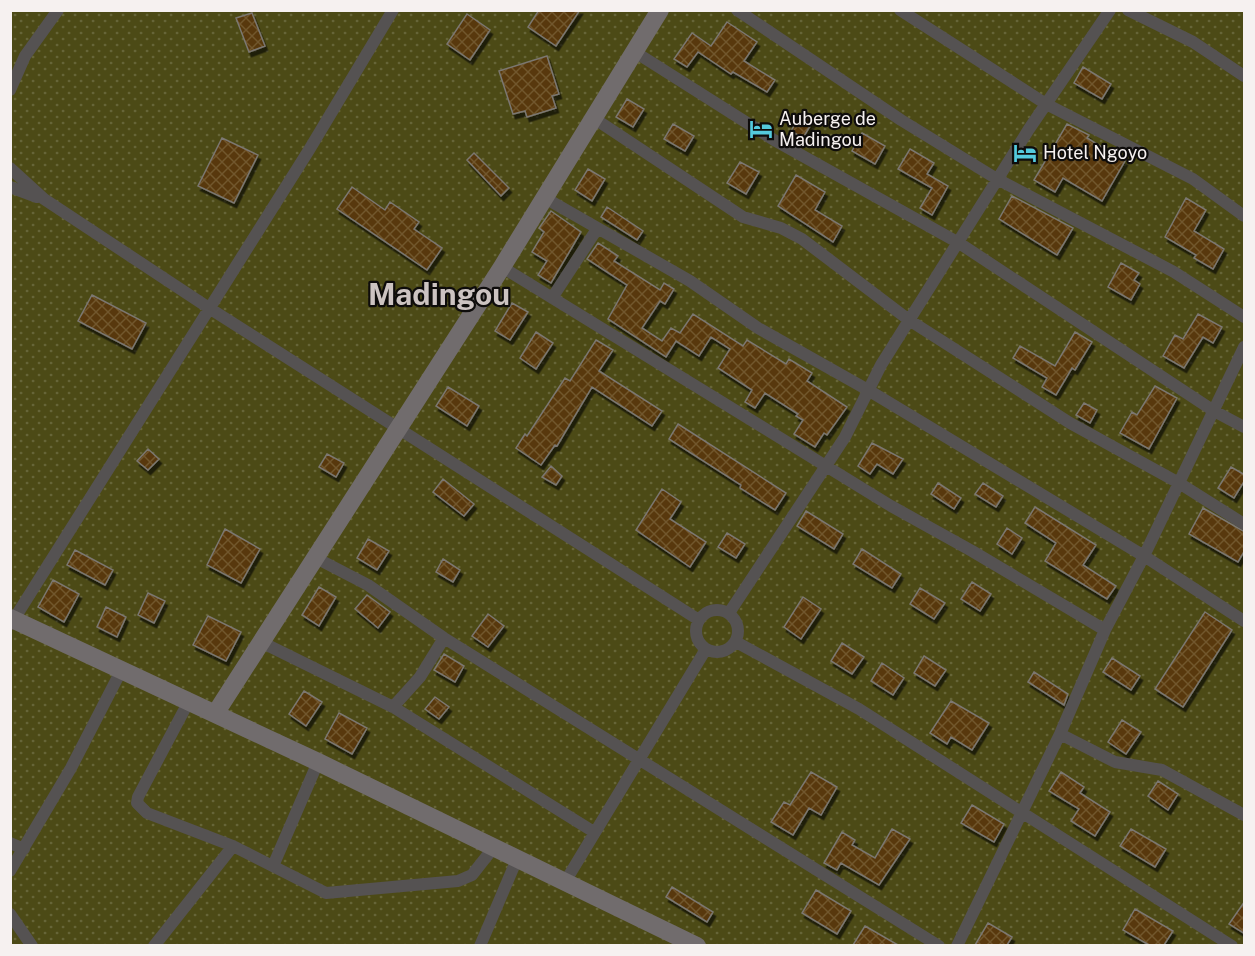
<svg xmlns="http://www.w3.org/2000/svg" width="1255" height="956" font-family="'Public Sans',sans-serif">
<defs>
<pattern id="grass-dots" width="8" height="8" patternUnits="userSpaceOnUse" patternTransform="scale(1.5)"><rect width="8" height="8" fill="#4c4a16"/><path d="M2 2h.1M6 6h.1" fill="none" stroke="#666538" stroke-width="1.8" stroke-linecap="round"/></pattern>
<pattern id="building-cross-hatch" width="8" height="8" patternUnits="userSpaceOnUse" patternTransform="scale(1.5)"><rect width="8" height="8" fill="#58390a"/><path d="M0 0l8 8M0 8l8-8" fill="none" stroke="#71562e"/></pattern>
<filter id="shadow"><feDropShadow dx="2.5" dy="4.5" stdDeviation="0" flood-color="#0009"/></filter>
</defs>
<rect width="100%" height="100%" fill="#28211f"/>
<path fill="url(#grass-dots)" d="M11,11H1244V945H11Z"/>
<path fill="url(#building-cross-hatch)" stroke="#7b7771" stroke-width="1.5" filter="url(#shadow)" d="M539,10H580L556,46L528,27Z
M252,13L265,46L249,52L236,18Z
M467,14L490,30L470,60L447,44Z
M727,22L757,42L744,61L775,80L767,92L733,72L731,74L698,52L687,67L674,59L692,33L711,46Z
M547,56L559,94L552,96L556,108L527,117L525,111L513,114L499,71Z
M1083,67L1111,84L1102,99L1074,83Z
M627,99L644,109L633,127L616,117Z
M801,114L813,121L803,138L791,131Z
M673,124L694,136L685,151L664,139Z
M1067,124L1089,135L1087,138L1125,161L1102,201L1063,178L1055,192L1034,180Z
M862,133L885,146L875,164L852,151Z
M222,138L258,155L234,203L198,186Z
M910,149L934,163L927,174L948,186L932,215L920,208L932,188L898,169Z
M474,153L509,188L501,196L467,160Z
M740,162L759,172L746,194L727,183Z
M588,169L605,179L592,201L575,190Z
M796,175L825,192L815,210L842,226L833,242L778,206Z
M352,187L385,210L390,202L419,222L414,229L442,248L427,270L337,209Z
M1012,196L1073,228L1057,255L999,219Z
M1186,198L1206,210L1194,231L1224,249L1213,269L1194,258L1196,255L1165,237Z
M607,207L643,231L637,240L601,217Z
M551,211L581,232L551,283L538,275L547,261L532,252L544,232L539,228Z
M598,243L618,256L614,261L660,290L664,283L674,289L665,304L660,301L642,328L662,341L671,328L680,333L693,314L743,346L747,340L786,364L789,359L812,373L807,381L847,407L827,435L824,433L815,447L794,434L803,420L796,416L798,414L765,393L755,408L745,402L752,390L718,368L730,349L711,337L699,356L676,341L666,357L608,319L627,285L587,259Z
M1121,263L1139,273L1134,280L1140,284L1131,300L1108,287Z
M92,295L146,323L132,349L78,321Z
M512,303L528,312L510,340L495,331Z
M1198,314L1222,327L1213,343L1203,337L1184,368L1163,356L1175,335L1183,339Z
M536,332L553,343L536,369L520,358Z
M1075,332L1092,342L1075,370L1072,368L1056,395L1042,387L1047,378L1013,358L1020,346L1055,366Z
M596,340L613,350L599,371L662,411L652,426L592,387L557,446L555,445L541,465L516,448L525,434L527,436L565,378L570,381Z
M1155,386L1177,398L1149,449L1120,433L1132,412L1137,415Z
M448,387L479,406L467,426L436,406Z
M1084,403L1097,410L1090,423L1076,415Z
M678,424L786,493L775,510L740,488L741,485L669,439Z
M872,443L903,459L893,474L877,464L870,474L858,466Z
M148,449L159,459L148,470L137,461Z
M327,454L344,463L336,477L319,467Z
M551,466L562,476L556,485L542,477Z
M1231,467L1245,475V480L1234,498L1218,488Z
M443,479L474,504L464,516L433,492Z
M938,483L961,498L954,509L931,494Z
M983,483L1003,496L996,507L975,494Z
M662,489L681,502L670,519L706,542L690,567L636,530Z
M1035,507L1096,545L1083,565L1116,586L1107,599L1045,561L1056,543L1025,523Z
M1203,508L1245,532V550L1238,562L1189,534Z
M806,511L843,534L834,549L797,526Z
M1007,528L1022,538L1012,554L997,544Z
M225,529L260,549L241,583L207,565Z
M727,533L745,544L736,558L718,547Z
M368,539L389,551L377,570L357,558Z
M862,549L901,574L892,588L853,564Z
M75,550L113,570L105,585L67,565Z
M443,559L460,570L453,582L436,572Z
M53,580L79,594L64,622L38,607Z
M972,582L991,594L980,611L961,599Z
M319,587L336,597L319,626L302,615Z
M920,588L945,603L934,619L910,604Z
M148,593L165,601L154,623L138,615Z
M367,595L390,612L378,628L355,609Z
M803,597L821,609L801,639L784,627Z
M106,607L126,617L117,637L97,627Z
M1205,612L1232,630L1183,707L1155,689Z
M488,614L504,626L488,647L472,636Z
M208,616L241,632L226,661L193,645Z
M842,643L864,657L852,674L831,661Z
M444,654L464,666L455,682L434,670Z
M924,656L946,670L935,686L914,673Z
M1112,658L1140,676L1131,690L1103,672Z
M882,663L904,678L893,695L871,681Z
M1034,672L1068,694L1064,705L1028,682Z
M304,691L322,702L306,726L289,714Z
M435,697L449,707L439,719L425,709Z
M951,701L989,723L972,750L951,737L947,744L930,733Z
M339,713L367,728L352,754L325,739Z
M1122,720L1141,732L1126,754L1108,742Z
M811,772L837,787L821,815L809,808L793,835L771,822L784,802L790,805Z
M1061,772L1084,787L1080,793L1110,812L1095,836L1071,821L1079,809L1049,791Z
M1158,781L1178,794L1168,810L1148,796Z
M972,805L1004,824L994,842L961,823Z
M892,829L910,839L879,885L841,863L837,870L824,863L842,832L855,840L852,845L875,858Z
M1131,829L1166,849L1155,867L1120,846Z
M672,887L713,912L707,922L666,897Z
M816,890L851,911L837,934L802,913Z
M1245,901V934L1229,924Z
M1135,909L1173,931L1164,945H1149L1123,930Z
M988,923L1012,937L1007,945H975Z
M865,926L898,945H853Z"/>
<g fill="none" stroke-linecap="round" stroke-linejoin="round">
<path stroke="#555252" stroke-width="12" d="M737,10L901,120L997,179L1174,272L1244,317
M900,10L1046,104L1193,179L1244,216
M1128,10L1193,42L1244,76
M635,52L774,140L959,243L1214,411L1244,427
M10,90L25,56L58,10
M595,119L743,217L781,228L802,239L909,320L1070,423L1179,483L1244,524
M10,168L44,199L209,308L699,620
M10,187L37,197
M545,198L690,281L758,328L868,390L1144,556L1244,621
M502,267L891,506L972,551L1105,630
M552,298L597,229
M316,558L368,585L444,638L939,946
M696 631a21 21 0 1 1 42 0a21 21 0 1 1-42 0Z
M729,613L845,437L881,365L1029,129L1110,10
M11,624L309,150L393,10
M261,642L393,707L594,832
M736,642L859,709L1232,946
M189,701L138,797L137,803L147,813L233,846L326,893L458,881L472,875L494,847
M393,707L420,677L444,638
M1060,734L1115,762L1162,770L1244,815
M10,843L24,849
M273,866L318,762
M10,871L71,768L122,669
M565,882L706,649
M10,914L32,946
M154,946L233,846
M480,946L517,859
M957,946L1060,734L1105,630L1144,556L1244,347"/>
<path stroke="#716c6d" stroke-width="18" d="M10,618L318,762L697,946
M215,714L502,267L660,10"/>
</g>
<defs>
<g id="hotel-bare" transform="scale(1.8)"><path d="M-6-4.5h1.5V1H6V5H4.5V3h-9V5H-6ZM-4 0a1.8 1.8 0 1 1 3.6 0ZM.5 0V-2.5h3Q6-2.5 6 0Z" fill="#54cadd" stroke="#0e0c0b" stroke-width="2.5" paint-order="stroke"/></g>
</defs>
<g fill-rule="evenodd">
<use href="#hotel-bare" x="761" y="129"/>
<use href="#hotel-bare" x="1025" y="153"/>
</g>
<g text-anchor="middle" stroke-width="4.5" stroke-linejoin="round" paint-order="stroke">
<g font-size="18" fill="#f6f1f0" stroke="#0e0c0b" text-anchor="start">
<text x="779" y="125">Auberge de<tspan x="779" dy="21">Madingou</tspan></text>
<text x="1043" y="159">Hotel Ngoyo</text>
</g>
<g font-size="30" font-weight="bold" fill="#ccc3c1" stroke="#0e0c0b">
<text x="439" y="305">Madingou</text>
</g>
</g>
<rect width="1255" height="956" fill="none" stroke="#f6f1f0" stroke-width="24"/>
</svg>
